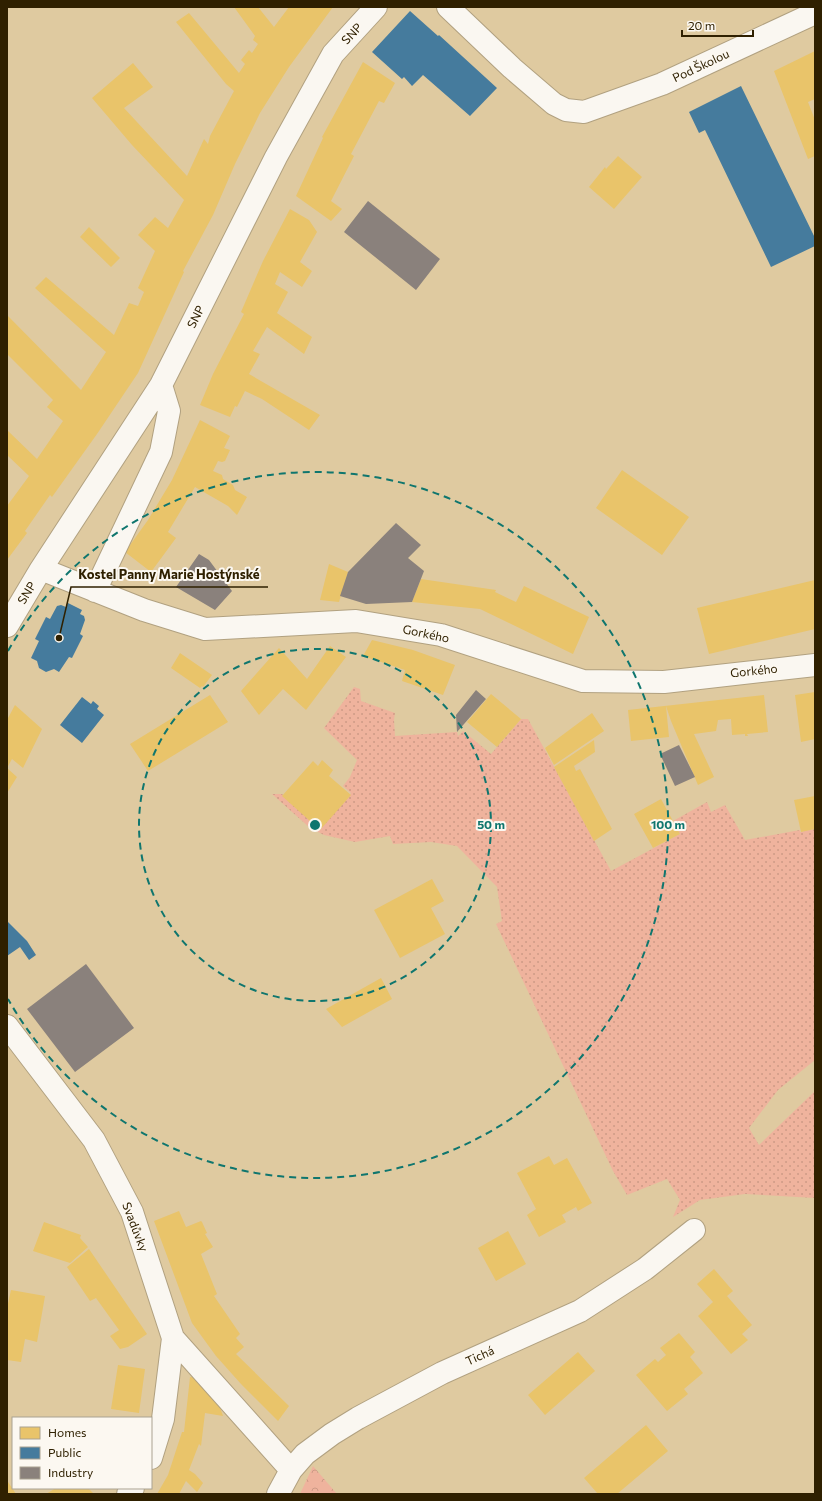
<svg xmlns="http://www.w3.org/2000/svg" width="822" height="1501" font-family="Commissioner,sans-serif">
<defs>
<pattern id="park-crowns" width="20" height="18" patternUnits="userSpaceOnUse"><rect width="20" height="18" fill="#efb39d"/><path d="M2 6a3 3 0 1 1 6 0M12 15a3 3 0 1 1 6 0" fill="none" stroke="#cd9a85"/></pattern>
<pattern id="garden-dots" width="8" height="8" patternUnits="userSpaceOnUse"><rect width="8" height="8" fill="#efb39d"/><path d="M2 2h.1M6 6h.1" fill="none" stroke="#cd9a85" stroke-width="1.8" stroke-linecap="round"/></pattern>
</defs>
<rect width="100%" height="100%" fill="#dfcaa0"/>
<path fill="url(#park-crowns)" d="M313,1466L337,1494H300Z"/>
<path fill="url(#garden-dots)" d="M354,687L360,689L361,701L395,713L394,720L395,736L457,732L458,736L463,731L491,754L521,719H528L611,871L680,834L673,821L707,802L711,812L725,805L745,840L800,830V832L815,829V1060L778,1090L749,1128L759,1145L815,1091V1198L745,1194L700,1200L673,1217L680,1200L667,1179L627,1195L613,1171L496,924L502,921L497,887L457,846L431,842L393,844L390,836L355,842L324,835L310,828L272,794H282L320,828L351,793L343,786L350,777L357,760L324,728Z"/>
<path fill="#e9c46a" d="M234,7H258L274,27L289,7H333L289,67L260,113L235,164L213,215L183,271L184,272L138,373L97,434L52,497L50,495L25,531L27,533L7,560V506L29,476L7,455V430L37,459L63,421L47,407L53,400L7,354V315L81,390L106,352L35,288L46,277L114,335L129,303L138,306L144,292L138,288L155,251L138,235L155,217L168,228L184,200L132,145L92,98L133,63L153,87L124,108L187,176L204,139L208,144L210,136L234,91L226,84L176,22L189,13L239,73L245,64L241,60L249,50L252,53L258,44L253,40L255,36Z
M815,51V99L808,102L815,120V156L808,159L774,71Z
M363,62L395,83L384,103L379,101L351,154L354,156L331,201L342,209L331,221L296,196L323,138L322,137Z
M618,156L642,177L614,209L589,187L605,167L606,169Z
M290,209L309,220L317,232L300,262L312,271L302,287L280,272L275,284L288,292L277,313L312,337L304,354L267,327L253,351L260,354L249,374L320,415L309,430L262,399L245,391L237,407L235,406L230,417L200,405L213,374L244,314L241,312L263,261Z
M89,227L120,258L111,267L80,237Z
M200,420L230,436L224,448L230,450L225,461L222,462L218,461L213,471L222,475L223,479L233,485L235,490L247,497L237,515L228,506L195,487L168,532L176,538L151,572L125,552L148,520L172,480Z
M622,470L689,517L662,555L596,508Z
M329,564L348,572L339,602L320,600Z
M421,579L496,590L495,592L516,602L524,586L589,617L573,654L480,609L412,602Z
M815,580V629L709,654L697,608Z
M372,640L413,650L455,665L443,695L402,681L405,670L363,656Z
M330,646L346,657L306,710L283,689L259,715L241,691L279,648L307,679Z
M180,653L212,675L203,687L202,686L200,688L171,668Z
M815,692V739L801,742L795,695Z
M491,694L521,719L497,747L467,722Z
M210,695L228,722L148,771L130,744Z
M764,695L768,732L747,734L748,736H745V734L732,735L731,719L718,720L716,731L694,734L714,777L698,785L671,721L666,706L669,737L631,741L628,710Z
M15,705L42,729L23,768L12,759L7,768L17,777L7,793V720Z
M592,713L604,731L554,765L545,748Z
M594,740L595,752L574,766L576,771L580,769L612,829L594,841L554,767Z
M322,760L333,770L329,776L351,795L320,830L282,796L313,761L318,766Z
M815,796V829L801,832L794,800Z
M661,799L680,834L653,848L634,814Z
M432,879L444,901L431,908L445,934L400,958L374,910Z
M381,978L392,999L342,1027L326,1009Z
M549,1156L554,1165L567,1158L592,1203L578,1211L576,1207L562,1215L566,1222L539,1237L527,1215L536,1209L517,1173Z
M179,1211L186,1227L201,1221L202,1222L207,1233L205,1234L213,1247L201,1254L217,1294L214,1296L240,1334L236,1338L244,1347L236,1354L289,1406L278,1421L241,1384L216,1356L192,1323L154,1221Z
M44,1222L81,1235L80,1238L88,1247L70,1263L33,1251Z
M508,1231L526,1264L496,1281L478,1248Z
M89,1249L147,1334L128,1347L120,1349L110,1336L119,1330L96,1298L90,1301L67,1267Z
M714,1269L733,1291L727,1296L752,1325L742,1334L748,1340L731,1354L698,1316L713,1302L697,1284Z
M11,1290L45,1296L37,1342L25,1339L21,1362L7,1360V1308Z
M679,1333L695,1352L690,1357L703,1373L684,1389L688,1394L667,1411L636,1375L655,1359L658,1362L666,1355L660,1348Z
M578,1352L595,1371L545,1415L528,1395Z
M118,1365L145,1369L139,1413L111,1409Z
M190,1377L208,1379L214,1390L223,1416L205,1413L201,1446L199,1444L189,1470L195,1474L203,1483L197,1492L186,1481L179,1494H157L168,1475L182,1432H184Z
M646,1425L668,1451L617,1494H598L584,1478Z
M8,1482L16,1494H7V1483Z
M56,1488H88L94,1494H46Z"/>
<path fill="#457b9d" d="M410,11L438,36L439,35L497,88L470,116L423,75L412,86L404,77L402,79L372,52Z
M741,86L815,238V246L771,267L705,130L699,133L689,112Z
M68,603L82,610L80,614L84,616L85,620L80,634L83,636L72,658L69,657L59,672L54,669L46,672L39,668L37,661L31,658L39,641L35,639L46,617L50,619L57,606L61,605L66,607Z
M82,697L91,704L93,701L99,706L97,709L104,715L82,743L60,725Z
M7,921L27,941L36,955L29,960L20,947L7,956Z"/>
<path fill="#8a817c" d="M368,201L440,259L416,290L344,232Z
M396,523L421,545L408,558L424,571L412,602L366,604L340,596L348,572Z
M199,554L209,560L232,591L215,610L176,587Z
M476,690L486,699L457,732L456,715Z
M679,745L695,777L675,786L660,754Z
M86,964L134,1028L75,1072L27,1009Z"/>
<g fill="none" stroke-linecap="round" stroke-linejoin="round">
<g stroke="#b1a180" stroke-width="24">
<path id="minor" d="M448,7L512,68L554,104L566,110L584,112L662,84L815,13
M41,569L144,610L205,629L356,621L441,635L583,681L664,682L815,665
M95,591L161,452L169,411L161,385
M7,626L41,569L161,385L276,157L333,54L376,7
M7,1026L94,1140L132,1212L173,1338L163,1419L151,1458
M173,1338L291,1470
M128,1494L133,1488
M278,1494L291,1470L305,1454L332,1434L358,1418L442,1373L580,1311L645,1269L694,1230"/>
</g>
<use href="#minor" stroke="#faf7f1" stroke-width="22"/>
</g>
<g fill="none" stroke="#0f766e" stroke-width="2" stroke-dasharray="7 5">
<circle cx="315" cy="825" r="176"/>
<path d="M8 651A353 353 0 1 1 8 999"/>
</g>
<g text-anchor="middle" stroke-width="4" stroke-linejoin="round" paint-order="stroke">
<g font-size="12" fill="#2f2000" stroke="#fcf8f1">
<text transform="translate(352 34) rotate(-47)" y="4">SNP</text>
<text transform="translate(701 66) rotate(-25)" y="4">Pod Školou</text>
<text transform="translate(196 317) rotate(-63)" y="4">SNP</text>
<text transform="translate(27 593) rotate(-59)" y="4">SNP</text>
<text transform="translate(426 634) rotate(12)" y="4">Gorkého</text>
<text transform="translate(754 671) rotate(-6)" y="4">Gorkého</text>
<text transform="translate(135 1227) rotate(69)" y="4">Svadůvky</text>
<text transform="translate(480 1356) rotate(-24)" y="4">Tichá</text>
</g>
</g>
<circle cx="315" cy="825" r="6" fill="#0f766e" stroke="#fcf8f1" stroke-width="2"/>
<g font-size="12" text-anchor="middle" font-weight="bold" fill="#0f766e" stroke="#fcf8f1" stroke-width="4" stroke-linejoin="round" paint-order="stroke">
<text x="491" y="829">50 m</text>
<text x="668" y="829">100 m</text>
</g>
<path fill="none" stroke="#2f2000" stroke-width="1.5" d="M59 638L71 587H268"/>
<circle fill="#2f2000" stroke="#fcf8f1" stroke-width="1.5" cx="59" cy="638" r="4"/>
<g font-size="13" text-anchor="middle" font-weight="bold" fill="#2f2000" stroke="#fcf8f1" stroke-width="4" stroke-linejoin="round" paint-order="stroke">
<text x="169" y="579">Kostel Panny Marie Hostýnské</text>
</g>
<rect width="822" height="1501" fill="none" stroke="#2f2000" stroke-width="16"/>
<rect x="12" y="1417" width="140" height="72" fill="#fcf8f1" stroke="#aaa291"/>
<rect x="20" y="1427" width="20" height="12" fill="#e9c46a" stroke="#aaa291"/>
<text x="48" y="1437" font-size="12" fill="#2f2000">Homes</text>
<rect x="20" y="1447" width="20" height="12" fill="#457b9d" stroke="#aaa291"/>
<text x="48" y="1457" font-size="12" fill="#2f2000">Public</text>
<rect x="20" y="1467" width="20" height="12" fill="#8a817c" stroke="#aaa291"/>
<text x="48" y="1477" font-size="12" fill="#2f2000">Industry</text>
<path d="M682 30v6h71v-6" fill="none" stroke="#2f2000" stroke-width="2"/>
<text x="688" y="30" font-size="12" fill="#2f2000" stroke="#fcf8f1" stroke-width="3" paint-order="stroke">20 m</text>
</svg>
